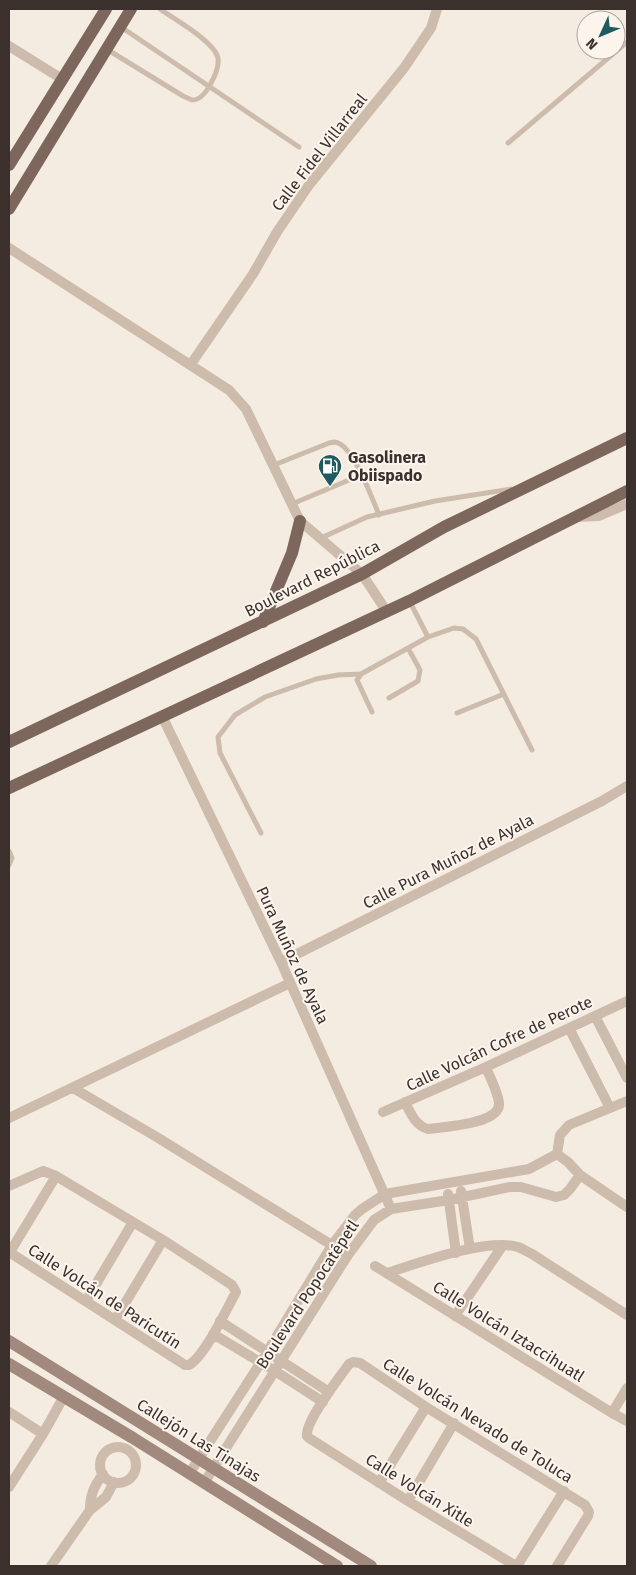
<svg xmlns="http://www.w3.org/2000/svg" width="636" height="1575" font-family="'Fira Sans',sans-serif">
<rect width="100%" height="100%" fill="#f4ebe1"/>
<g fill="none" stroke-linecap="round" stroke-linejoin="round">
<path stroke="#cdbbac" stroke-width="5" d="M121,27L299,147
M108,50L183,96L192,100C201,100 207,91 211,83C215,76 219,66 218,58C214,41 174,19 160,9
M508,143L627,42
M274,465L329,443C333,442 336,441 340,444C355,452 372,498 379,515
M292,504L361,475
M321,538L367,517L435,501L511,489
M410,602L428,637
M361,674L357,680L372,712
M389,698L418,681L420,670L408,648
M457,713L504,694
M261,833L220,753L218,737L235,715L265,697L316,679L338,675L361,674L428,637L454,628L463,629L476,639L532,750
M9,851L12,858L9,865"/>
<path stroke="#cdbbac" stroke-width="10" d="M9,46L62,79
M9,248L229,390L246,409L300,521L362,574L387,612
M191,364L253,274L277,232L309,185L404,68L431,28L437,9
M576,517L599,516L627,504
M162,716L281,962L391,1209
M281,962L602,801L627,786
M595,1016L627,1078
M569,1028L610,1108
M73,1088L155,1136L348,1255
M405,1102C411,1114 415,1125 428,1129C444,1127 501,1124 499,1103C498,1092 490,1078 486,1067
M383,1112L486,1067L627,1001
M9,1118L290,983
M557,1154L560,1135L569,1125L627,1101
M557,1154L568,1162L580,1175L627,1207
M9,1186L43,1171L56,1176L163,1240L232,1285L236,1292C226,1310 205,1356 189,1365H185L9,1252
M461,1191L470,1249
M448,1194L456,1253
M10,1252L56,1176
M375,1266L612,1413L627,1421
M387,1273C419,1263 486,1238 518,1247C523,1249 528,1252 532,1254L627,1315
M86,1301L133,1222
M455,1316L503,1245
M115,1320L163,1240
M220,1321L329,1392
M213,1334L275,1371L323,1402
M9,1412L43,1434
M612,1413L627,1388
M100 1465a18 18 0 1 1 36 0a18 18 0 1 1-36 0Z
M189,1474L261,1362L332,1245L355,1215L362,1209L385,1194L529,1169L557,1154
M204,1483L348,1255L374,1220L391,1209L449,1200L510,1187H521L556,1197L564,1195L570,1189L580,1175
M379,1483L426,1407
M9,1487L43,1434L63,1398
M408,1501L454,1423
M90,1510C90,1495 94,1486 103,1474
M51,1566L90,1510L106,1497L114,1482
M516,1566L408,1501L309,1438L307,1436C305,1421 340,1377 349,1364L353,1362L360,1363L426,1407L585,1505L589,1512L588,1516L557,1566
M517,1566L564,1491"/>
<path stroke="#a18a7d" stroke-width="12" d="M9,1341L371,1566
M9,1364L133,1438L337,1566"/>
<path stroke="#7d675c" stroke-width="12" d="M9,165L106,9
M9,209L131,9
M263,622L292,553L300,521
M9,742L362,574L444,527L627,438
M9,788L409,601L627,491"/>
</g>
<defs>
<g id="fuel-pin" transform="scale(1.25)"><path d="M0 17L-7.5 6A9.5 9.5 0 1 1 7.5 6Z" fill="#1f5a5e" stroke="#fbf5ee"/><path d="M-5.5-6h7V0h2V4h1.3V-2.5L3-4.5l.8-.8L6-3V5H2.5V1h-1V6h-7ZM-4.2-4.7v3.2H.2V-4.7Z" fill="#fff"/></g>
</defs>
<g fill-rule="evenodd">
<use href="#fuel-pin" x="330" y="466"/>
</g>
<g text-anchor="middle" stroke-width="4" stroke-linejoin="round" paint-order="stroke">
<g font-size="16" fill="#3b302b" stroke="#fbf5ee">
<text transform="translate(319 152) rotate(-52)" y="6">Calle Fidel Villarreal</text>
<text transform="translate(312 578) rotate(-27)" y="6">Boulevard República</text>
<text transform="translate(448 861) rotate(-27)" y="6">Calle Pura Muñoz de Ayala</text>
<text transform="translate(293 955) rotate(65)" y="6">Pura Muñoz de Ayala</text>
<text transform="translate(499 1043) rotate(-25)" y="6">Calle Volcán Cofre de Perote</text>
<text transform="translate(307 1294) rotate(-57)" y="6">Boulevard Popocatépetl</text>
<text transform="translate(105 1296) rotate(33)" y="6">Calle Volcán de Paricutín</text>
<text transform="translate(509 1331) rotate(32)" y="6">Calle Volcán Iztaccihuatl</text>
<text transform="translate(478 1420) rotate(32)" y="6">Calle Volcán Nevado de Toluca</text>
<text transform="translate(199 1440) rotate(32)" y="6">Callejón Las Tinajas</text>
<text transform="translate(420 1490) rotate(32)" y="6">Calle Volcán Xitle</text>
</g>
<g font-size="16" font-weight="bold" fill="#3b302b" stroke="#fbf5ee" text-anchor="start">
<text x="348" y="463">Gasolinera<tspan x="348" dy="18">Obiispado</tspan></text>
</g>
</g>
<rect width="636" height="1575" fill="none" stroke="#3b302b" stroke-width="20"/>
<g transform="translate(601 35) rotate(226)"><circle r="24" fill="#fbf5ee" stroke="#aea6a0"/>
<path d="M0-4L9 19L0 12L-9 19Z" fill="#1f5a5e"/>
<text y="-8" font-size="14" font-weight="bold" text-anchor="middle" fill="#3b302b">N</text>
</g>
</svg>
